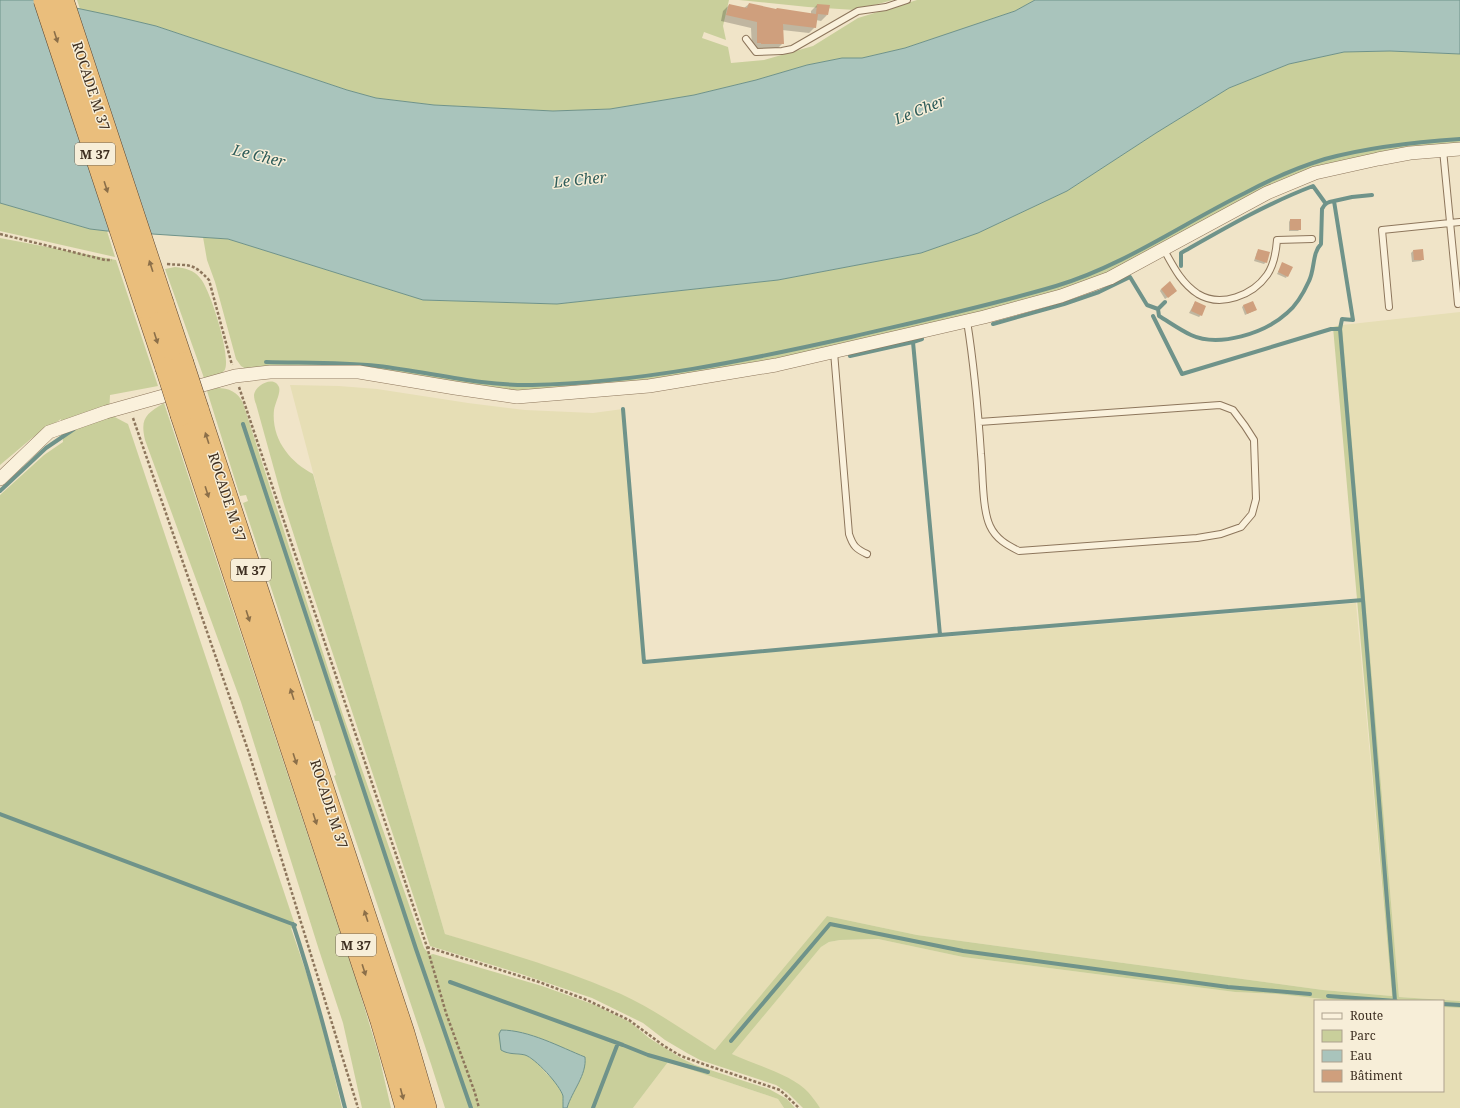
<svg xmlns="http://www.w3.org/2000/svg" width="1460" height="1108" font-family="'Noto Serif',serif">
<rect width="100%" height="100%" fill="#f0e4c8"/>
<path fill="#e6deb5" d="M1460,312V1001L1399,997L1342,325Z
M290,385L339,386L377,389L468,403L525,410L593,413L623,409L645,662L1356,603L1392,996L1323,990L917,935L827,916L715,1050L642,1005L599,985L560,971L445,934L330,537Z
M878,939L963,957L1235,992L1277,994L1323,999L1363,1001H1315V1091H1443V1007L1460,1008V1108H820L809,1093L732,1054L821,947L829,942L840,940Z
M668,1062L778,1099L784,1108H633Z"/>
<path fill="#c9cf9b" d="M77,0H729L723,26L726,40L704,32L702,38L728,47L731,63L764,60L813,46L858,18L917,0H1035L1015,11L905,48L862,58H842L807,65L756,80L694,95L610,109L553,111L434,105L376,98L347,90L156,26L80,9Z
M739,0H893L855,10L808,7Z
M1390,51L1460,54V144L1291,177L1246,197L1111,272L1029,301L781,361L608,385L551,389L517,390L486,387L355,367L322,365L287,366L246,369L241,366L236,359L215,282L207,260L203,237L228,239L423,300L557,304L778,280L921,253L978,233L1067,191L1156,133L1229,88L1289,64L1344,52Z
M0,203L90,229L107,231L115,257L0,231Z
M0,238L116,260L158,386L110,395L109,414L128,424L295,925L296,930L291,928L318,1007L342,1108H0V495L44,455L63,442L61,419L32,438L0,465Z
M175,267C185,268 194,270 200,278C210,288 233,361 224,371C220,376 209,377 204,378L165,269Z
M1342,325L1399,997L1460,1001V1008L1443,1007V1001H1363L1323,999L1277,994L1235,992L963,957L878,939L840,940L829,942L821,947L732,1054C755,1065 792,1074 809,1093C813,1098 817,1103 820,1108H803L788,1093L776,1085L700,1060L687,1053L665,1040L643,1023L592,998L521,974L430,946L306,573L282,498L256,404C255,402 254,398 254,395C255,385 274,375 279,387C281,393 275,403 274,410C271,439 290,462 313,474L330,537L445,934C504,952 564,969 621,994C654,1009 684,1031 715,1050L827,916L917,935L1323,990L1392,996L1333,327Z
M217,388C229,388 238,392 243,403L342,712L424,948L430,955L433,954L542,986L595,1005L630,1022L649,1038L681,1058L695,1065L769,1089L787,1099L795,1108H784L778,1099L668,1062L633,1108H567C572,1091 587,1075 585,1057C560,1047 529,1030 502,1030L506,1053L526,1055L537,1063L547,1074L555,1081L563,1095V1108H445L431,1064L334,776L336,775L319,721H315L243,503L248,501L246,495L240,496L207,391Z
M164,403L358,986L379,1056L391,1108H362L343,1023L319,950L241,702L145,440C140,418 146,414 164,403Z"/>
<path fill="#a9c4bc" stroke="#6f938a" d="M0,0H38L114,16L156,26L347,90L376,98L434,105L553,111L610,109L694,95L756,80L807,65L842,58H862L905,48L1015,11L1035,0H1460V54L1390,51L1344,52L1289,64L1229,88L1156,133L1067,191L978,233L921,253L778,280L557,304L423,300L228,239L107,231L90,229L0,203Z
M501,1030C529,1030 560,1047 585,1057C587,1075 572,1091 567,1108H563C563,1104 563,1099 563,1096C560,1085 535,1058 525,1055C517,1053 509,1055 501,1050L499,1034Z"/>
<path fill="#0003" d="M749,4L776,10L811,14V11L817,5L827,15L821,21L816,20L815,27L809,33L782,30L783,43L777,49L755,50L752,48L751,28L721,21L723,11L729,5L744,8Z
M1290,220L1300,229L1298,231H1289V222Z
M1259,250L1266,262L1264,264L1254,261L1257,252Z
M1413,251L1423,259L1421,261L1412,262L1411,253Z
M1283,263L1287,276L1286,278L1277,274Z
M1161,289L1174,293L1165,299L1160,291Z
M1195,302L1201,315L1199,317L1189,313Z
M1244,305L1256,310L1245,315L1242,307Z"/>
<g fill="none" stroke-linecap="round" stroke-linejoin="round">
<path stroke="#6f938a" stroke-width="4" d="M1334,201L1352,197L1372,195
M1181,266V253C1225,228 1266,204 1313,186L1326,204
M1165,302L1158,309L1159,316C1169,322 1180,330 1191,335C1219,348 1265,333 1287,313C1297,305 1304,292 1309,281C1315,269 1312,253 1321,244L1322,209C1325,203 1328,202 1334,201L1353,320L1342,319L1340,329L1363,600
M1153,316L1182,374L1331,329H1340
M993,324L1064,304L1099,292L1130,277L1147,305L1158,309
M913,342L922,339
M850,356L913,342L940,635
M266,362C304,363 341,362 378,366C430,372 479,386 532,385C638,383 748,360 851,337C919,321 988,306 1056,286C1123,266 1182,224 1245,193C1269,180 1299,167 1325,159C1369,147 1415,142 1460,139
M623,409L644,662L940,635L1363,600L1395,1001
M243,424L416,949L471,1108
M0,491L46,448L74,429
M0,814L295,925
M293,924C313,984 329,1046 345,1108
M450,982L623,1045L648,1055L708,1072
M1328,996L1396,1001
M1443,1004L1460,1005
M731,1041L830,924L963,951L1228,987L1310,994
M593,1108L618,1043"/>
</g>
<path fill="#cf9f7d" d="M749,3L776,9L777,8L816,14L817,4L830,5L828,15L818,14L816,28L783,24L784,44H761V43H757V22L726,15L729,4L747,8Z
M1290,219H1301V230H1290Z
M1258,249L1270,252L1267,263L1255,259Z
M1423,249L1424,260H1414L1413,250Z
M1282,262L1293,267L1288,277L1278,272Z
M1170,281L1177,291L1168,298L1161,289Z
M1195,301L1206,306L1202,316L1191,311Z
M1253,301L1257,310L1247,314L1243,305Z"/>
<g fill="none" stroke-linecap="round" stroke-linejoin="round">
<g stroke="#8d765c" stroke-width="8">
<path id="service" d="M746,39L756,52L782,51L792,49L858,11L886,7L907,0
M1443,150L1458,304
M1163,248C1173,266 1181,283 1198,294C1221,308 1253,295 1267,275C1274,265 1276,253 1277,240L1312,239
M1389,307L1382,230L1460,222
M967,321C974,365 978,409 981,454C983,473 982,509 990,526C996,539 1007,545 1019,551L1197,538L1221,534L1241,527L1252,514L1256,499L1254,440L1245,426L1233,410L1220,405L979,422
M834,352L849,534C853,546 856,549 867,554"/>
</g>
<g stroke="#8d765c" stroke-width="14">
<path id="minor" d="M0,479L49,432L106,412L235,376L270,372H359L455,388L517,397L649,386L776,365L984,317L1061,296L1110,278L1267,193L1315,173L1378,159L1410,153L1460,149"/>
</g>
<g stroke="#5b4430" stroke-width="22">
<path id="trunk" d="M163,303L183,363
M146,308L166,368
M198,409L404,1033L426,1108
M181,415L381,1021L406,1108"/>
</g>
<path stroke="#8d765c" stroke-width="2.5" stroke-dasharray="3 2" stroke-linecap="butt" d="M0,234L105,260H112
M167,264C190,266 192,262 209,280L232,365
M239,387L427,947L446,1013L475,1093L479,1108
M133,418L249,753L358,1108
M427,947L539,982L587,1000L629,1020L664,1046L681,1056L706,1065L780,1090L799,1108"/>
<use href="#service" stroke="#faf1dc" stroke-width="6"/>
<use href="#minor" stroke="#faf1dc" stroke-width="13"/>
<use href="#trunk" stroke="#eabe7c" stroke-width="21"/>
<g stroke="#5b4430" stroke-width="22" stroke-linecap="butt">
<path id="trunk-bridge" d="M44,0L146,308
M63,0L163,303
M183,363L198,409
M166,368L181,415"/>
</g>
<use href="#trunk-bridge" stroke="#eabe7c" stroke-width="21"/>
</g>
<defs><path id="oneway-solid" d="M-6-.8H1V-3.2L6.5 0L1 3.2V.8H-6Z"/></defs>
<g fill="#8b6f49">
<use href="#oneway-solid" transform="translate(56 37) rotate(72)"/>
<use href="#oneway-solid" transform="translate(106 187) rotate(72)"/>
<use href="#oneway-solid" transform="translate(151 266) rotate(-108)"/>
<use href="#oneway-solid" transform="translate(156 338) rotate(72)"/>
<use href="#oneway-solid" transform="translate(207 438) rotate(-108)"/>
<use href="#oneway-solid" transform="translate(207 492) rotate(72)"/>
<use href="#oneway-solid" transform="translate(248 616) rotate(72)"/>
<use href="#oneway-solid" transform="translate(292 694) rotate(-108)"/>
<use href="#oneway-solid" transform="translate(295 759) rotate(72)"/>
<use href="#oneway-solid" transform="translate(315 819) rotate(72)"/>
<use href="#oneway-solid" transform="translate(366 916) rotate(-108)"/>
<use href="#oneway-solid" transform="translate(364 970) rotate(72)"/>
<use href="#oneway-solid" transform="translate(402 1094) rotate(75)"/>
</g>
<g text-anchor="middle" stroke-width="3" stroke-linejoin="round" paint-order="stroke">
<g fill="#f7eed8" stroke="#756857" stroke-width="1">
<rect x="75" y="143" width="40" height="22" rx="3"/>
<rect x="231" y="559" width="40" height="22" rx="3"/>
<rect x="336" y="934" width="40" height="22" rx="3"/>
</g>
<g font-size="13" font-weight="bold" fill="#3d2e20">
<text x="95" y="159">M 37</text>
<text x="251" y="575">M 37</text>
<text x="356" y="950">M 37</text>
</g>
<g font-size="14" fill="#3d2e20" stroke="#f7eed8">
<text transform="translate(91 86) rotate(72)" y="5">ROCADE M 37</text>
<text transform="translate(227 497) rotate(72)" y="5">ROCADE M 37</text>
<text transform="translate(329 804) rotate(72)" y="5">ROCADE M 37</text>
</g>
<g font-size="15" font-style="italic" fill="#2f5d5a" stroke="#f7eed8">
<text transform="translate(920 110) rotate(-22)" y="5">Le Cher</text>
<text transform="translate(259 156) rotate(14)" y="5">Le Cher</text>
<text transform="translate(580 180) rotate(-6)" y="5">Le Cher</text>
</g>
</g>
<rect x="1314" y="1000" width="130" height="92" fill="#f7eed8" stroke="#ada18e"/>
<rect x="1322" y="1013" width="20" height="6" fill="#faf1dc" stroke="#ada18e"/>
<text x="1350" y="1020" font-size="12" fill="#3d2e20">Route</text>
<rect x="1322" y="1030" width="20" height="12" fill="#c9cf9b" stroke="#ada18e"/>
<text x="1350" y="1040" font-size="12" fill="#3d2e20">Parc</text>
<rect x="1322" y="1050" width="20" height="12" fill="#a9c4bc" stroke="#ada18e"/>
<text x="1350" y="1060" font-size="12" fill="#3d2e20">Eau</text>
<rect x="1322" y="1070" width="20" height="12" fill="#cf9f7d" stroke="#ada18e"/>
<text x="1350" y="1080" font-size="12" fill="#3d2e20">Bâtiment</text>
</svg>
